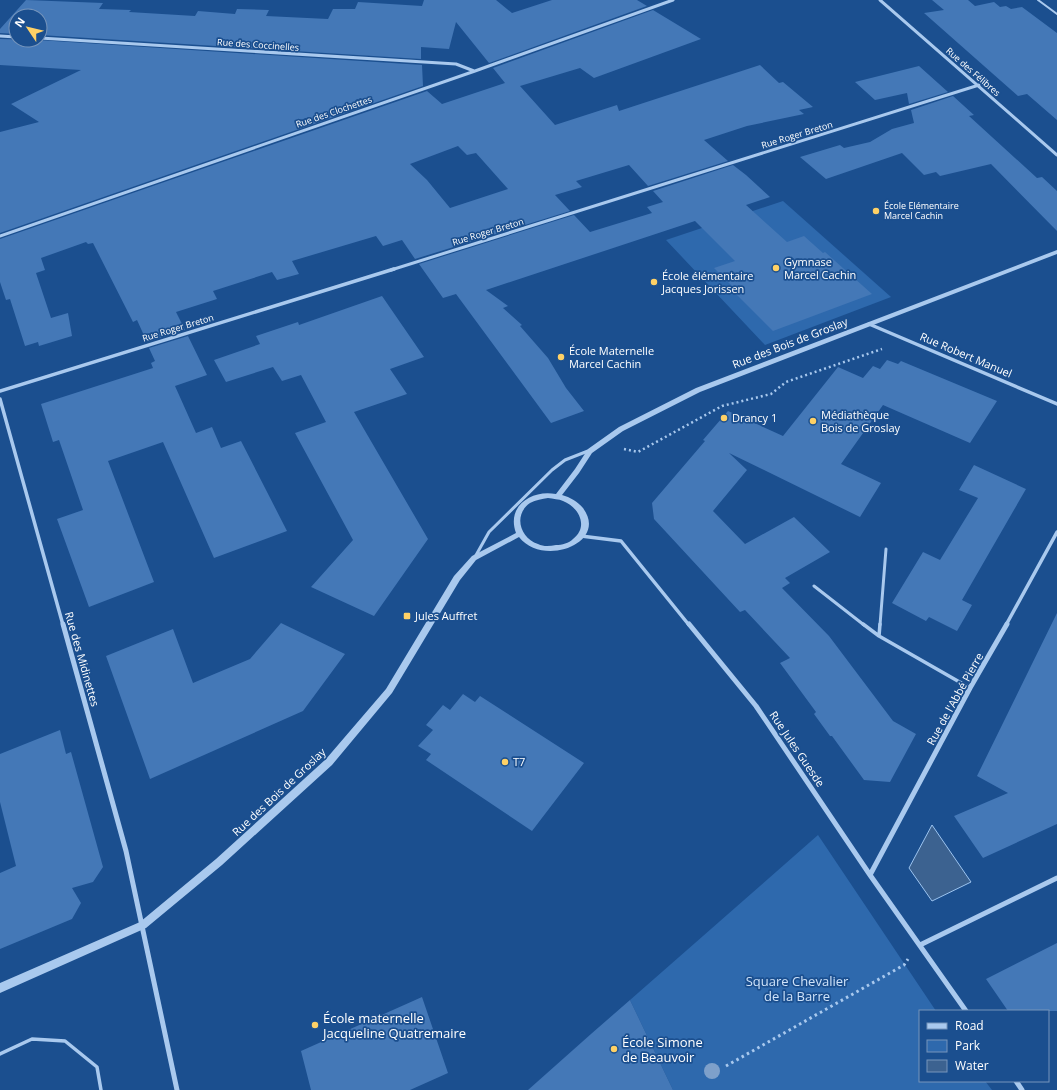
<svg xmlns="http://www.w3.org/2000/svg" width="1057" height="1090" font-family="'Open Sans',sans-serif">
<rect width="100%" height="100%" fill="#1b4f8f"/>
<path fill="#2e69ad" d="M783,201L891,297L765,345L666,240Z
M818,835L936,1011H920V1081H985L992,1090H673L630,1000Z"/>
<path fill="#3c6290" stroke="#9cc4f0" d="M932,825L971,882L932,901L909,868Z"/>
<path fill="#4478b7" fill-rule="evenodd" d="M26,0L103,3L99,9L131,10L129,12L195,16L198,11L235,14L237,9L269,10L266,16L328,19L333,9H355L358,2L422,6L424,0H496L512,13L552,0H637L647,6L489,63L456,22L449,49L421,47V59L40,35V16H16V34L0,33V29Z
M932,0H968L975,6L994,2L1000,7L1006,6L1011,9L1022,7L1057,33V120L1027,94L1018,96L924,13L944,10Z
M653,10L701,39L594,78L580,68L520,86L555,125L617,105L619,111L760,65L779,83L783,82L813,107L799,110L804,114L747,126L704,140L728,161L648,186L629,165L576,181L582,187L555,195L570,211L415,259L402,240L383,246L376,236L292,261L299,274L277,280L272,272L213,291L217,299L176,312L185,330L147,342L137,320L133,322L93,243L88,244L86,242L41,258L45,270L36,273L51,318L68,313L72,336L39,346L38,342L25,346L10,299L6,300L0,282V239L427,91L442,104L505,83L493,68ZM458,146L467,155L476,153L508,189L450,208L427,180L410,164Z
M0,39L38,40L422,65L423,86L0,233V132L39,122L11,104L81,70L0,65Z
M919,66L948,92L909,104L907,93L875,100L855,82Z
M953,96L974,115L969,116L1037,178L1042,177L1057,191V231L991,164L940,176L936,172L924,175L902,153L826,179L800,157L840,145L844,148L870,142L892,129L914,123L911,110Z
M733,165L746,175L770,197L746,205L787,242L804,236L823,253L825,252L872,294L773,331L729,287L732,286L714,268L735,261L695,221L486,290L508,306L503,308L522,325L520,326L548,358L566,388L584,411L551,423L456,294L443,298L419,264L574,215L590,232L652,213L647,207L663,202L653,191Z
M382,296L424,357L390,369L407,394L354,412L428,539L374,616L311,587L353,540L295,433L326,422L301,375L282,381L273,367L226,382L214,360L260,344L256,336L298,322L299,325Z
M188,336L207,375L175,386L196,433L212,427L221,448L241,441L287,531L214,558L163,442L108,461L154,582L89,607L57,519L83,510L59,440L53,442L41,404L153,368L151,363L155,361L149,348Z
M887,360L898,364L901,361L997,401L970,443L883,405L841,464L881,483L860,517L729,453L747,470L713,511L745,544L794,517L830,552L785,578L790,583L782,588L829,636L893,721L916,734L890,782L864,780L832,736H830L814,714L816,712L780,663L790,658L745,610L740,612L654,519L652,503L705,441L703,440L728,411L783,436L838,367L863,378L873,366L880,369Z
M974,465L1026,489L962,600L972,605L957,631L929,617L926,621L892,603L923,552L940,560L978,498L959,490Z
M1057,613V824L983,858L954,816L1008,793L977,776Z
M281,623L345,654L303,711L150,779L106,656L173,629L193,683L250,659Z
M463,694L475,702L480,696L584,763L532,831L426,760L431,754L418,746L433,730L426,725L443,705L450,710Z
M60,730L66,754L71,752L103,867L93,882L72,888L81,903L72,919L0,949V873L16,866L0,802V754Z
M1057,943V1011H1008L986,979Z
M422,997L448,1073L410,1090H311L301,1051Z
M630,1000L673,1090H528L591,1034Z"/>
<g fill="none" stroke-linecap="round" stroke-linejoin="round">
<path stroke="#a9c9ee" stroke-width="2.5" stroke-dasharray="2 3" stroke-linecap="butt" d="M624,449L638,452L722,406L771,394L786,382L882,349"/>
<path stroke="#a9c9ee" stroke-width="3" stroke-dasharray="2.5 3.5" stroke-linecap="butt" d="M726,1066L904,965L908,959"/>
<path stroke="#a9c9ee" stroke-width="2" d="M1038,0L1057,14"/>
<path stroke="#a9c9ee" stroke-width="3" d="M475,557L489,532L552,470L565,460L588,451
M814,586L864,625
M880,625L886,549"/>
<path stroke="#a9c9ee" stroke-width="3.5" d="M863,624L879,636
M880,624L879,636L970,688
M0,1054L32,1039L65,1041L97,1067L101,1090"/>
<path stroke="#a9c9ee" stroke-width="3" d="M880,0L1057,155
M0,36L16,37
M40,38L456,64L474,71
M0,236L475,71L673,0
M391,270L979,85"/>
<path stroke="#a9c9ee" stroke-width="3.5" d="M869,324L1057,404
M0,391L394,269
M0,399L63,625
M581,536L621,541L689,625
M1006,625L1057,532"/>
<path stroke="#a9c9ee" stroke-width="5" d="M63,624L126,851L177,1090
M689,624L756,706L870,875L966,1011
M870,875L970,688L1007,624
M920,945L1057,878
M1016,1081L1022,1090"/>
<path fill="#a9c9ee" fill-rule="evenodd" d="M1057,250V254L700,392L623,431L592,453L579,473L562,495C570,497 578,502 583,508C609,543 543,568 519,537L476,560L460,580L392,693L332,765L222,865L146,928L0,993V983L140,922L216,859L326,759L386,689L454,576L472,556L516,533C506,506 532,489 556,494L575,469L588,449L619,427L696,388ZM548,498C553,499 559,499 563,501C579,507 589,527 573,539C569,543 562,545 556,545C550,546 544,547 538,544C520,538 513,515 530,503C536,500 542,499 548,498Z"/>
</g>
<circle fill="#7ea0ca" cx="712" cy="1071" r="8"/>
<g fill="#ffd166" stroke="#1b4f8f" stroke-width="1.5">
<circle cx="876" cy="211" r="4"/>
<circle cx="776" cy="268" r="4"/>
<circle cx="654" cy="282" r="4"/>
<circle cx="561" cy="357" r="4"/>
<circle cx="724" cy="418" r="4"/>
<circle cx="813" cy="421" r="4"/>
<rect x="403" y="612" width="8" height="8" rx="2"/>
<circle cx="505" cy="762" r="4"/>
<circle cx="315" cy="1025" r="4"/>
<circle cx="614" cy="1049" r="4"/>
</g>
<g text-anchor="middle" stroke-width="3.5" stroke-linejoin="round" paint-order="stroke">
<g font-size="9" fill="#fff" stroke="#1b4f8f">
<text transform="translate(258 45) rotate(4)" y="3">Rue des Coccinelles</text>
<text transform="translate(973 72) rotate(41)" y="3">Rue des Félibres</text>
<text transform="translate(334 112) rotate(-19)" y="3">Rue des Clochettes</text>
<text transform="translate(797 135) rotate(-17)" y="3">Rue Roger Breton</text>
<text transform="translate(488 232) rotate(-17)" y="3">Rue Roger Breton</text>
<text transform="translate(178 328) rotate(-17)" y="3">Rue Roger Breton</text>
</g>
<g font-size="9" fill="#fff" stroke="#1b4f8f" text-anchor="start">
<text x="884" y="209">École Elémentaire<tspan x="884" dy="10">Marcel Cachin</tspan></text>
</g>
<g font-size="11" fill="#fff" stroke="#1b4f8f" text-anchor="start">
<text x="784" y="266">Gymnase<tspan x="784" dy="13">Marcel Cachin</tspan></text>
<text x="662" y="280">École élémentaire<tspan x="662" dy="13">Jacques Jorissen</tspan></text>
<text x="569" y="355">École Maternelle<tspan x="569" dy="13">Marcel Cachin</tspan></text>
<text x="821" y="419">Médiathèque<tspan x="821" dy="13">Bois de Groslay</tspan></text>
<text x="732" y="422">Drancy 1</text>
<text x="415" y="620">Jules Auffret</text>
<text x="513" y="766">T7</text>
</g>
<g font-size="11" fill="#fff" stroke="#1b4f8f">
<text transform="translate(790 343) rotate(-21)" y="4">Rue des Bois de Groslay</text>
<text transform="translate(966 355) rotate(23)" y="4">Rue Robert Manuel</text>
<text transform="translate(82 659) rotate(74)" y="4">Rue des Midinettes</text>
<text transform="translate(955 699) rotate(-61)" y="4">Rue de l'Abbé Pierre</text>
<text transform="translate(797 749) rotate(56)" y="4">Rue Jules Guesde</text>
<text transform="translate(279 792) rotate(-43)" y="4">Rue des Bois de Groslay</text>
</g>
<g font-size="13" fill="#cfe3fa" stroke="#1b4f8f">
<text x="797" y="986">Square Chevalier<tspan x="797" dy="15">de la Barre</tspan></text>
</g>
<g font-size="13" fill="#fff" stroke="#1b4f8f" text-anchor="start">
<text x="323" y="1023">École maternelle<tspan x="323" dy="15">Jacqueline Quatremaire</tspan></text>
<text x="622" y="1047">École Simone<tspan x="622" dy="15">de Beauvoir</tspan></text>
</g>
</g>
<rect x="919" y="1010" width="130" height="72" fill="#1b4f8f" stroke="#7695bc"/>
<rect x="927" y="1023" width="20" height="6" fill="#a9c9ee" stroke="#7695bc"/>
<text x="955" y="1030" font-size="12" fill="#ffffff">Road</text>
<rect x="927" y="1040" width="20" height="12" fill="#2e69ad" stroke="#7695bc"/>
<text x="955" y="1050" font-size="12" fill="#ffffff">Park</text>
<rect x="927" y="1060" width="20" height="12" fill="#3c6290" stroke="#7695bc"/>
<text x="955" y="1070" font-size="12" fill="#ffffff">Water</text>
<g transform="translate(28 28) rotate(305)"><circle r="19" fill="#1b4f8f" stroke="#7695bc"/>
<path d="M0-3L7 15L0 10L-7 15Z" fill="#ffd166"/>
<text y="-6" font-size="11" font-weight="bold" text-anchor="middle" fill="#ffffff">N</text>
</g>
</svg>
